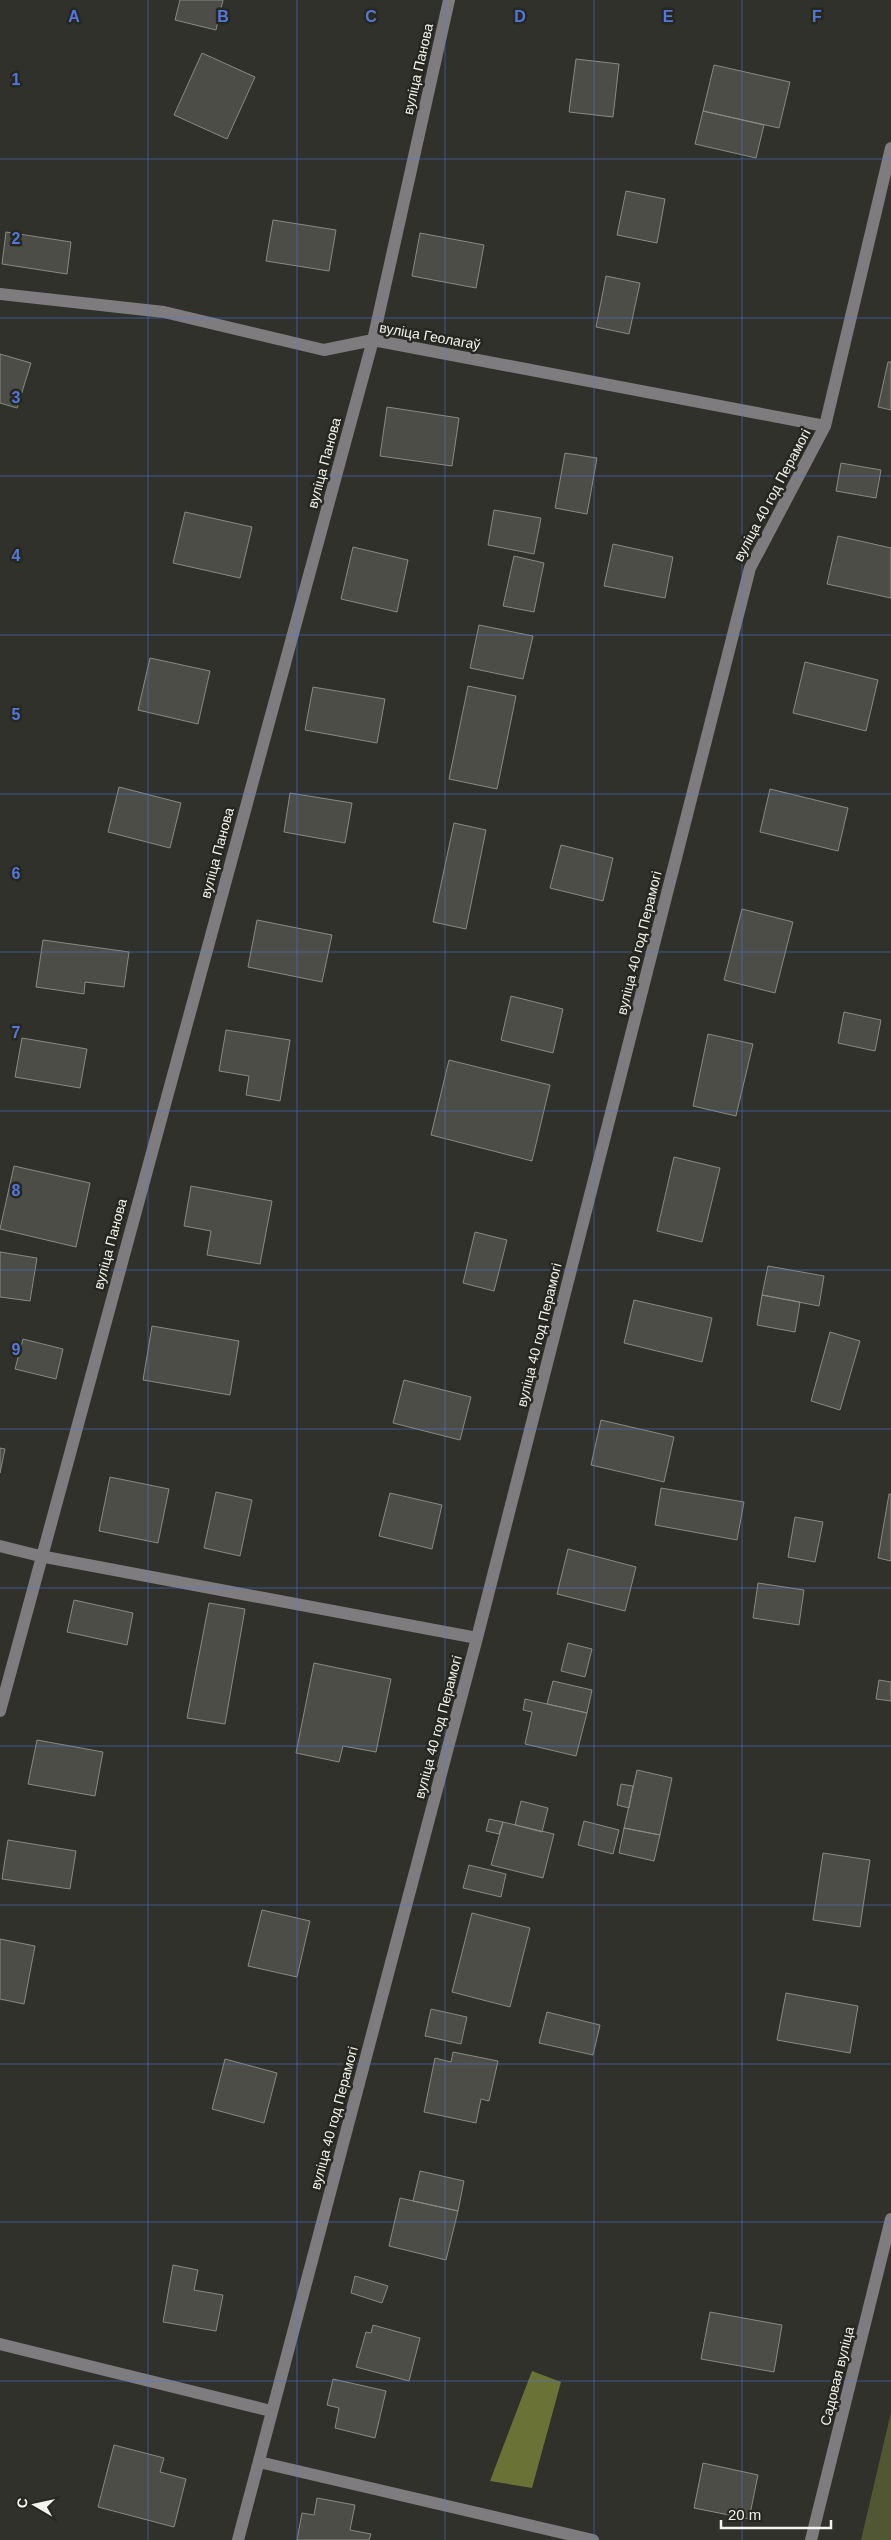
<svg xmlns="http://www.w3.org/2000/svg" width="891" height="2540" font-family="Arial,sans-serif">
<rect width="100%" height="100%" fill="#30312a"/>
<path fill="#515633" d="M891,2412V2540H861Z"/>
<path fill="#6b7236" d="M532,2371L561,2382L532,2488L490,2481Z"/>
<path fill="#4c4d46" stroke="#898a82" d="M180,0H223L216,30L175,20Z
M202,53L255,77L227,139L174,115Z
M576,59L619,64L613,117L569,112Z
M714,65L790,82L779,128L703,111Z
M703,111L764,125L756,158L695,144Z
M626,191L665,199L657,243L617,235Z
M273,220L336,230L329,271L266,261Z
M6,232L71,242L67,274L2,264Z
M420,233L484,245L476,288L412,276Z
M606,276L640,283L629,334L596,327Z
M0,354L31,363L17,408L0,403Z
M888,362H891V410L878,407Z
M387,407L459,418L452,466L380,456Z
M565,453L597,458L587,514L555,508Z
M841,463L881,470L876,498L836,491Z
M494,510L541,518L534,554L488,545Z
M185,512L252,527L240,578L173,563Z
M838,536L891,548V598L827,584Z
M613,544L673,557L665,598L604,586Z
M353,547L408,560L397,612L341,599Z
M514,556L544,563L534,612L503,606Z
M479,625L533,636L523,679L470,668Z
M150,658L210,671L198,724L138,710Z
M805,662L878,680L866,731L793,713Z
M468,686L516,696L497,789L449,779Z
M313,687L385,699L377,743L305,730Z
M119,787L181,803L170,848L108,832Z
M770,789L848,808L838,851L760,832Z
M290,793L352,803L345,843L284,832Z
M454,823L486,830L466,929L433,922Z
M561,845L613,858L603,901L550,888Z
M742,909L793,922L775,993L724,980Z
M257,920L332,935L322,982L248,967Z
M43,940L129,952L124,987L85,982L84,994L36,987Z
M511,996L563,1009L553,1053L501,1040Z
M844,1012L881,1020L875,1051L838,1043Z
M226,1030L290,1040L280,1101L246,1095L249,1076L219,1071Z
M708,1034L753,1044L736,1116L693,1106Z
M22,1038L87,1049L80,1088L15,1077Z
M449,1060L550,1085L532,1161L431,1135Z
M674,1157L720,1168L702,1242L657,1231Z
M14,1166L90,1183L76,1247L0,1229Z
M191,1186L272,1201L260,1264L207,1255L211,1231L184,1226Z
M475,1232L507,1240L494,1291L463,1283Z
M0,1252L37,1258L30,1301L0,1297Z
M768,1266L824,1276L819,1306L762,1295Z
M762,1295L800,1302L795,1332L757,1325Z
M634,1300L712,1318L702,1362L624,1343Z
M152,1326L239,1341L230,1395L143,1380Z
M830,1332L860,1341L840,1410L811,1401Z
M23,1339L63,1349L56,1379L15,1369Z
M404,1380L471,1397L460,1440L393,1423Z
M601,1420L674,1437L664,1482L591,1465Z
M0,1448L5,1449L0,1473Z
M110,1477L169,1489L158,1543L99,1531Z
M661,1488L744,1502L737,1540L655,1525Z
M216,1492L252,1500L240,1556L204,1548Z
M390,1493L442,1505L432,1549L379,1536Z
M889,1494H891V1561L878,1558Z
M795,1517L823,1522L815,1562L788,1557Z
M568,1549L636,1567L625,1611L557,1594Z
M758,1583L804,1590L799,1625L753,1618Z
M74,1600L133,1613L127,1645L67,1632Z
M209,1603L245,1609L225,1724L187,1718Z
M568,1643L592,1649L585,1677L561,1671Z
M314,1663L391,1679L376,1752L343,1746L339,1762L296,1753Z
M879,1680L891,1682V1701L876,1699Z
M553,1681L592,1690L587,1713L547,1704Z
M525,1699L587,1713L576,1756L525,1744L532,1712L523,1710Z
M37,1740L103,1752L95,1796L28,1784Z
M637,1770L672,1778L660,1835L624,1828Z
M621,1784L633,1786L629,1808L617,1805Z
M521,1801L548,1808L542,1832L515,1825Z
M489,1819L503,1822L499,1834L486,1831Z
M584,1821L619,1830L613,1854L578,1845Z
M503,1822L554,1834L543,1878L491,1865Z
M624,1828L660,1835L654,1861L619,1853Z
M8,1840L76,1851L70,1889L2,1879Z
M823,1853L870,1860L860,1927L813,1920Z
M469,1865L506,1874L501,1897L463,1888Z
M262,1910L310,1921L297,1977L248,1966Z
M472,1913L530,1928L510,2007L452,1992Z
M0,1939L35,1946L24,2004L0,1999Z
M786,1993L858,2006L850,2053L777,2040Z
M431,2009L467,2017L461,2044L425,2036Z
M547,2012L600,2025L593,2055L539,2043Z
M453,2052L498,2061L489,2101L481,2099L476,2123L424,2112L435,2058L451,2062Z
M225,2059L277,2073L264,2123L212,2109Z
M420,2171L464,2181L458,2211L413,2201Z
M400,2198L458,2211L446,2260L389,2246Z
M173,2265L198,2270L194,2290L223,2295L216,2331L163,2322Z
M355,2276L388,2286L382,2303L351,2293Z
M710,2312L782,2325L774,2372L701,2359Z
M373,2325L420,2338L409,2381L356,2367L366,2332L371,2333Z
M333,2379L386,2391L375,2438L335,2428L339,2408L327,2405Z
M114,2445L164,2458L160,2472L186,2479L174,2527L98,2507Z
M703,2463L758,2475L749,2519L694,2508Z
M317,2498L355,2505L350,2530L371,2534L369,2540H297L302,2513L314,2515Z"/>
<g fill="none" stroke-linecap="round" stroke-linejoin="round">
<path stroke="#7f7c7f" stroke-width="12" d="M0,294L164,312L324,350L373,340L825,426
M0,1546L40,1556L477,1638
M0,1711L373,340L449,0
M0,2344L271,2411
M259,2462L593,2540
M238,2540L477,1638L750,568L825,426L891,148
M811,2540L891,2219"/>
</g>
<path fill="none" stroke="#5278de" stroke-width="1" stroke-opacity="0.55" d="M148,0V2540M297,0V2540M445,0V2540M594,0V2540M742,0V2540M0,159H891M0,318H891M0,476H891M0,635H891M0,794H891M0,952H891M0,1111H891M0,1270H891M0,1429H891M0,1588H891M0,1746H891M0,1905H891M0,2064H891M0,2222H891M0,2381H891"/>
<g text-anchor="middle" stroke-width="5" stroke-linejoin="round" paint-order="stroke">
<g font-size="14" fill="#f3f4f0" stroke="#262720">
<text transform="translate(418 69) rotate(-77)" y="5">вуліца Панова</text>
<text transform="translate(430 336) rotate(10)" y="5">вуліца Геолагаў</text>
<text transform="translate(324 463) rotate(-75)" y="5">вуліца Панова</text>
<text transform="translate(772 495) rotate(-62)" y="5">вуліца 40 год Перамогі</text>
<text transform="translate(217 853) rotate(-75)" y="5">вуліца Панова</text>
<text transform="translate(639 943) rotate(-76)" y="5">вуліца 40 год Перамогі</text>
<text transform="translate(110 1244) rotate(-75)" y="5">вуліца Панова</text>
<text transform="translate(539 1335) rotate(-76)" y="5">вуліца 40 год Перамогі</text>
<text transform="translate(438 1727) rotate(-75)" y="5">вуліца 40 год Перамогі</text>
<text transform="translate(334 2118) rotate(-75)" y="5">вуліца 40 год Перамогі</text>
<text transform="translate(837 2376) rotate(-76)" y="5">Садовая вуліца</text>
</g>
</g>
<g font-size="16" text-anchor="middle" font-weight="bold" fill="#5278de" stroke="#262720" stroke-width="5" stroke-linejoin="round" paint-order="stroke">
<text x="74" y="22">A</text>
<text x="223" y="22">B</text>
<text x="371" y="22">C</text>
<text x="520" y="22">D</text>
<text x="668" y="22">E</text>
<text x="817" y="22">F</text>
<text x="16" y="85">1</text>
<text x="16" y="244">2</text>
<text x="16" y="403">3</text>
<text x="16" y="561">4</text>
<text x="16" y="720">5</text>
<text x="16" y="879">6</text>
<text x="16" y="1038">7</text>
<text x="16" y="1196">8</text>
<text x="16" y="1355">9</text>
</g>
<g transform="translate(35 2505) rotate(279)" stroke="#262720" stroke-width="4" paint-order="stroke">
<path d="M0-4L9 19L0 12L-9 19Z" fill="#f3f4f0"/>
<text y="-8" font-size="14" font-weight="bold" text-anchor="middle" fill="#f3f4f0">С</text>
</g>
<path d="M721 2520v8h110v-8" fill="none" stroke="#f3f4f0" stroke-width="2.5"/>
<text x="728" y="2520" font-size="15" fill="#f3f4f0" stroke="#262720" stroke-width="4" paint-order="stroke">20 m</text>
</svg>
